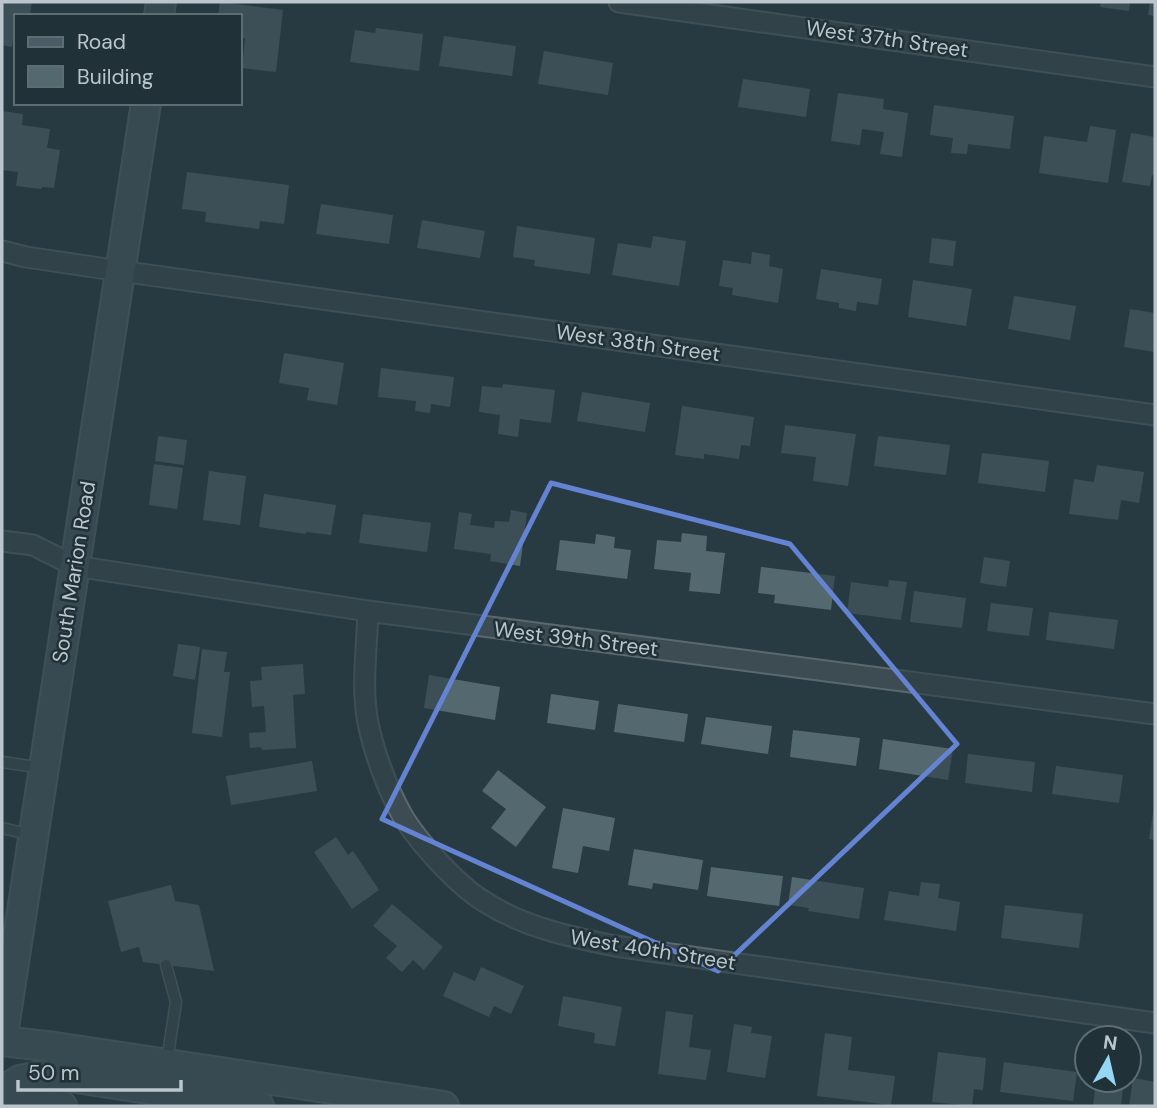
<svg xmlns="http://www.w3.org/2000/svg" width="1157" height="1108" font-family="'DM Sans',sans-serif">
<rect width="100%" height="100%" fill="#283b42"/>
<path fill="#54686f" d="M2,2H32L30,16H16V33H14L12,47L2,45Z
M220,2L283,10L276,72L242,68L245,38H240V16H218Z
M1101,2H1130L1129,11L1100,7Z
M1150,2H1155V16L1148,15Z
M376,28L423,34L419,71L350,62L355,30L375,33Z
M444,36L516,46L512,76L439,66Z
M544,51L613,63L608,95L538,84Z
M743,79L810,89L806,117L738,107Z
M838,93L884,99L883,109L908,113L902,157L880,154L884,132L862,129L860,145L831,141Z
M934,105L1014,116L1010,149L968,144L967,154L951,153L953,138L930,135Z
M2,111L23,114L22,125L50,129L47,148L60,150L54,188L42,187L41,189L16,186L18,172L2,170Z
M1090,126L1116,130L1108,183L1039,173L1044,136L1087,142Z
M1131,133L1155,137V176L1152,175L1150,186L1122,182Z
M187,172L289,185L284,224L260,221L259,229L205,222L206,212L182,209Z
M321,204L393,215L389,244L316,234Z
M422,220L485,231L480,258L417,248Z
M517,226L595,238L590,274L534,266L535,260L513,257Z
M653,236L686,241L679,286L612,275L618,243L651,248Z
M932,238L956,241L953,266L929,263Z
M752,252L770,255L769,266L783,269L778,303L732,295L733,288L719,286L723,260L751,264Z
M821,269L882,279L878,305L857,302L856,311L839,308V303L816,299Z
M913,280L972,289L966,326L908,317Z
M1014,296L1076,306L1070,340L1008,329Z
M1130,309L1155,313V352L1124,347Z
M284,353L344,363L337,405L307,400L309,388L279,383Z
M381,368L454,377L450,407L431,404L430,413L415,411L416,401L378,397Z
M503,384L555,390L551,423L520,419L518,437L498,434L500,415L479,412L482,386L502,388Z
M582,392L650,403L645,432L577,421Z
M682,406L754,417L750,446L741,445L739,459L704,454V459L675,455Z
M785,425L856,434L848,486L813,481L816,457L781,453Z
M158,436L187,440L184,465L155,461Z
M878,436L950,445L946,475L874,466Z
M982,453L1049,461L1045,492L978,483Z
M154,464L183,468L177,509L149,505Z
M1097,465L1144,472L1139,503L1121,500L1118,520L1069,514L1074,479L1094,482Z
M209,471L246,476L240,525L203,520Z
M264,494L336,505L331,535L306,532V534L259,527Z
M511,510L527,513L520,566L490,561L491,554L454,549L459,512L472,514L470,525L494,528L495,521L509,522Z
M363,514L431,523L427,552L359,543Z
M682,533L707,536L706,551L725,553L720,594L689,591L691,573L654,569L657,540L681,542Z
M596,534L615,537L614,548L631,550L627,579L556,570L560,540L595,544Z
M984,557L1010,561L1006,587L980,583Z
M761,567L835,576L831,610L774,603L775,595L758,593Z
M889,580L907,582L901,620L847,613L851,582L888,587Z
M914,591L966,598L962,628L910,622Z
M991,603L1033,608L1029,636L987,631Z
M1049,612L1118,620L1114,649L1046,640Z
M178,644L200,647L195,680L173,676Z
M202,649L227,652L224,672H230L222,737L192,733Z
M303,664L305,694L293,695L296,748L262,750L261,747L250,748L249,733L266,732L264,706L252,707L250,681L262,680L261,667Z
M429,675L500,687L495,720L424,708Z
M551,694L599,701L595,730L547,723Z
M618,704L688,714L684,742L614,732Z
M706,717L772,726L768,754L701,744Z
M793,730L860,738L856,766L790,757Z
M883,739L953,749L948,780L879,769Z
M968,754L1035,762L1032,792L965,783Z
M312,761L317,791L231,805L226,776Z
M1056,766L1123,775L1119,803L1052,794Z
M498,770L546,807L516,847L491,828L506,809L482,791Z
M1154,807H1155V840L1149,839Z
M563,808L615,818L609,851L583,846L578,873L552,868Z
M336,837L348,855L353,851L379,890L352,909L314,852Z
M634,849L703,860L698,890L653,883L652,889L628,885Z
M711,867L783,876L779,906L707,896Z
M792,877L864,888L859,919L808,911L809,908L788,905Z
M921,882L940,884L938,898L960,902L956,931L884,920L889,891L919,896Z
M171,885L175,901L199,905L214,971L143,962L139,947L121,952L108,901Z
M392,904L443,947L424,970L413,960L402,972L386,958L397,946L373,926Z
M1005,905L1083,914L1079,948L1001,938Z
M481,967L524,986L511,1014L494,1006L489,1017L443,996L454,972L475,981Z
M563,996L622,1007L615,1046L594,1043L595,1033L558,1026Z
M666,1011L693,1015L689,1047L711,1050L706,1080L658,1074Z
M734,1024L752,1027L751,1033L772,1036L765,1078L727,1072Z
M825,1033L852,1037L848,1070L895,1076L891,1105L817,1096Z
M938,1052L986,1058L983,1090L974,1089L972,1106L932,1102Z
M1004,1062L1077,1072L1073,1101L1000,1092Z
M1133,1078L1155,1082V1106H1129Z
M1096,1080H1124L1121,1106H1093Z"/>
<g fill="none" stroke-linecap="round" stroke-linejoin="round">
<g stroke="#5b696f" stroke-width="13">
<path id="lane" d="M2,762L43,768
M2,828L32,835
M166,965L176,1002L167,1061"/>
</g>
<g stroke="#5b696f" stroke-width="23">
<path id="street" d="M619,2L1155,77
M2,251L26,257L120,271L1155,415
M2,541L33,545L75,566L368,611L1155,714
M368,611C367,647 361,688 368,723C374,752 387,788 401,813C416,840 458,886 485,902C524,927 570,937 615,946L1155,1023"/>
</g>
<g stroke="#5b696f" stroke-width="32">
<path id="secondary" d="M159,16L161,2
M2,1041L146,103
M2,1041L55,1047L444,1106
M2,1091L20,1080L50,1074L259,1106
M2,1097L62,1106"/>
</g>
<use href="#lane" stroke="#3c4c52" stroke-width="10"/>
<use href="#street" stroke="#3c4c52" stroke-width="19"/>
<use href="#secondary" stroke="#4a5c65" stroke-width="28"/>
</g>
<path d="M0 0H1157V1108H0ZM551,483L790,544L957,744L718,971L382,819Z" fill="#283b42" fill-opacity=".55" fill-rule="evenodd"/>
<path fill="none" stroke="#6484d3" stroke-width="5" stroke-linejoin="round" d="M551,483L790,544L957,744L718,971L382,819Z"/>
<g text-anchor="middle" stroke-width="5" stroke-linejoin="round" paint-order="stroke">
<g font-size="21" fill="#bac6cc" stroke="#213138">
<text transform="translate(887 39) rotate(8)" y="7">West 37th Street</text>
<text transform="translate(638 343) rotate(8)" y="7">West 38th Street</text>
<text transform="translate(74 572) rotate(-81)" y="7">South Marion Road</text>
<text transform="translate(576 639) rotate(7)" y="7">West 39th Street</text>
<text transform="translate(653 950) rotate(9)" y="7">West 40th Street</text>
</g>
</g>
<rect width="1157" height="1108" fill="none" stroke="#bac6cc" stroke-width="7"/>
<rect x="14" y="14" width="228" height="91" fill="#213138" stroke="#5e6d73" stroke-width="2"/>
<rect x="28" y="37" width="35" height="10" fill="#4a5c65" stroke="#5e6d73" stroke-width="2"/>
<text x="77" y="49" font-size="21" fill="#bac6cc">Road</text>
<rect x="28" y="66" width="35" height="21" fill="#54686f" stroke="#5e6d73" stroke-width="2"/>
<text x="77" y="84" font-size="21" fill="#bac6cc">Building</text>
<g transform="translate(1108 1059) rotate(8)"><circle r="33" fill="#213138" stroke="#5e6d73" stroke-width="2"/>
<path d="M0-5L12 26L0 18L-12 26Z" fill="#95d6f5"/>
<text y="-10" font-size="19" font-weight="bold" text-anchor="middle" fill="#bac6cc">N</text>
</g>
<path d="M18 1080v10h163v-10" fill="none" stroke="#bac6cc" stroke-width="3.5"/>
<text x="28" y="1080" font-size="21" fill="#bac6cc" stroke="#213138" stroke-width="5" paint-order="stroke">50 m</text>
</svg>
